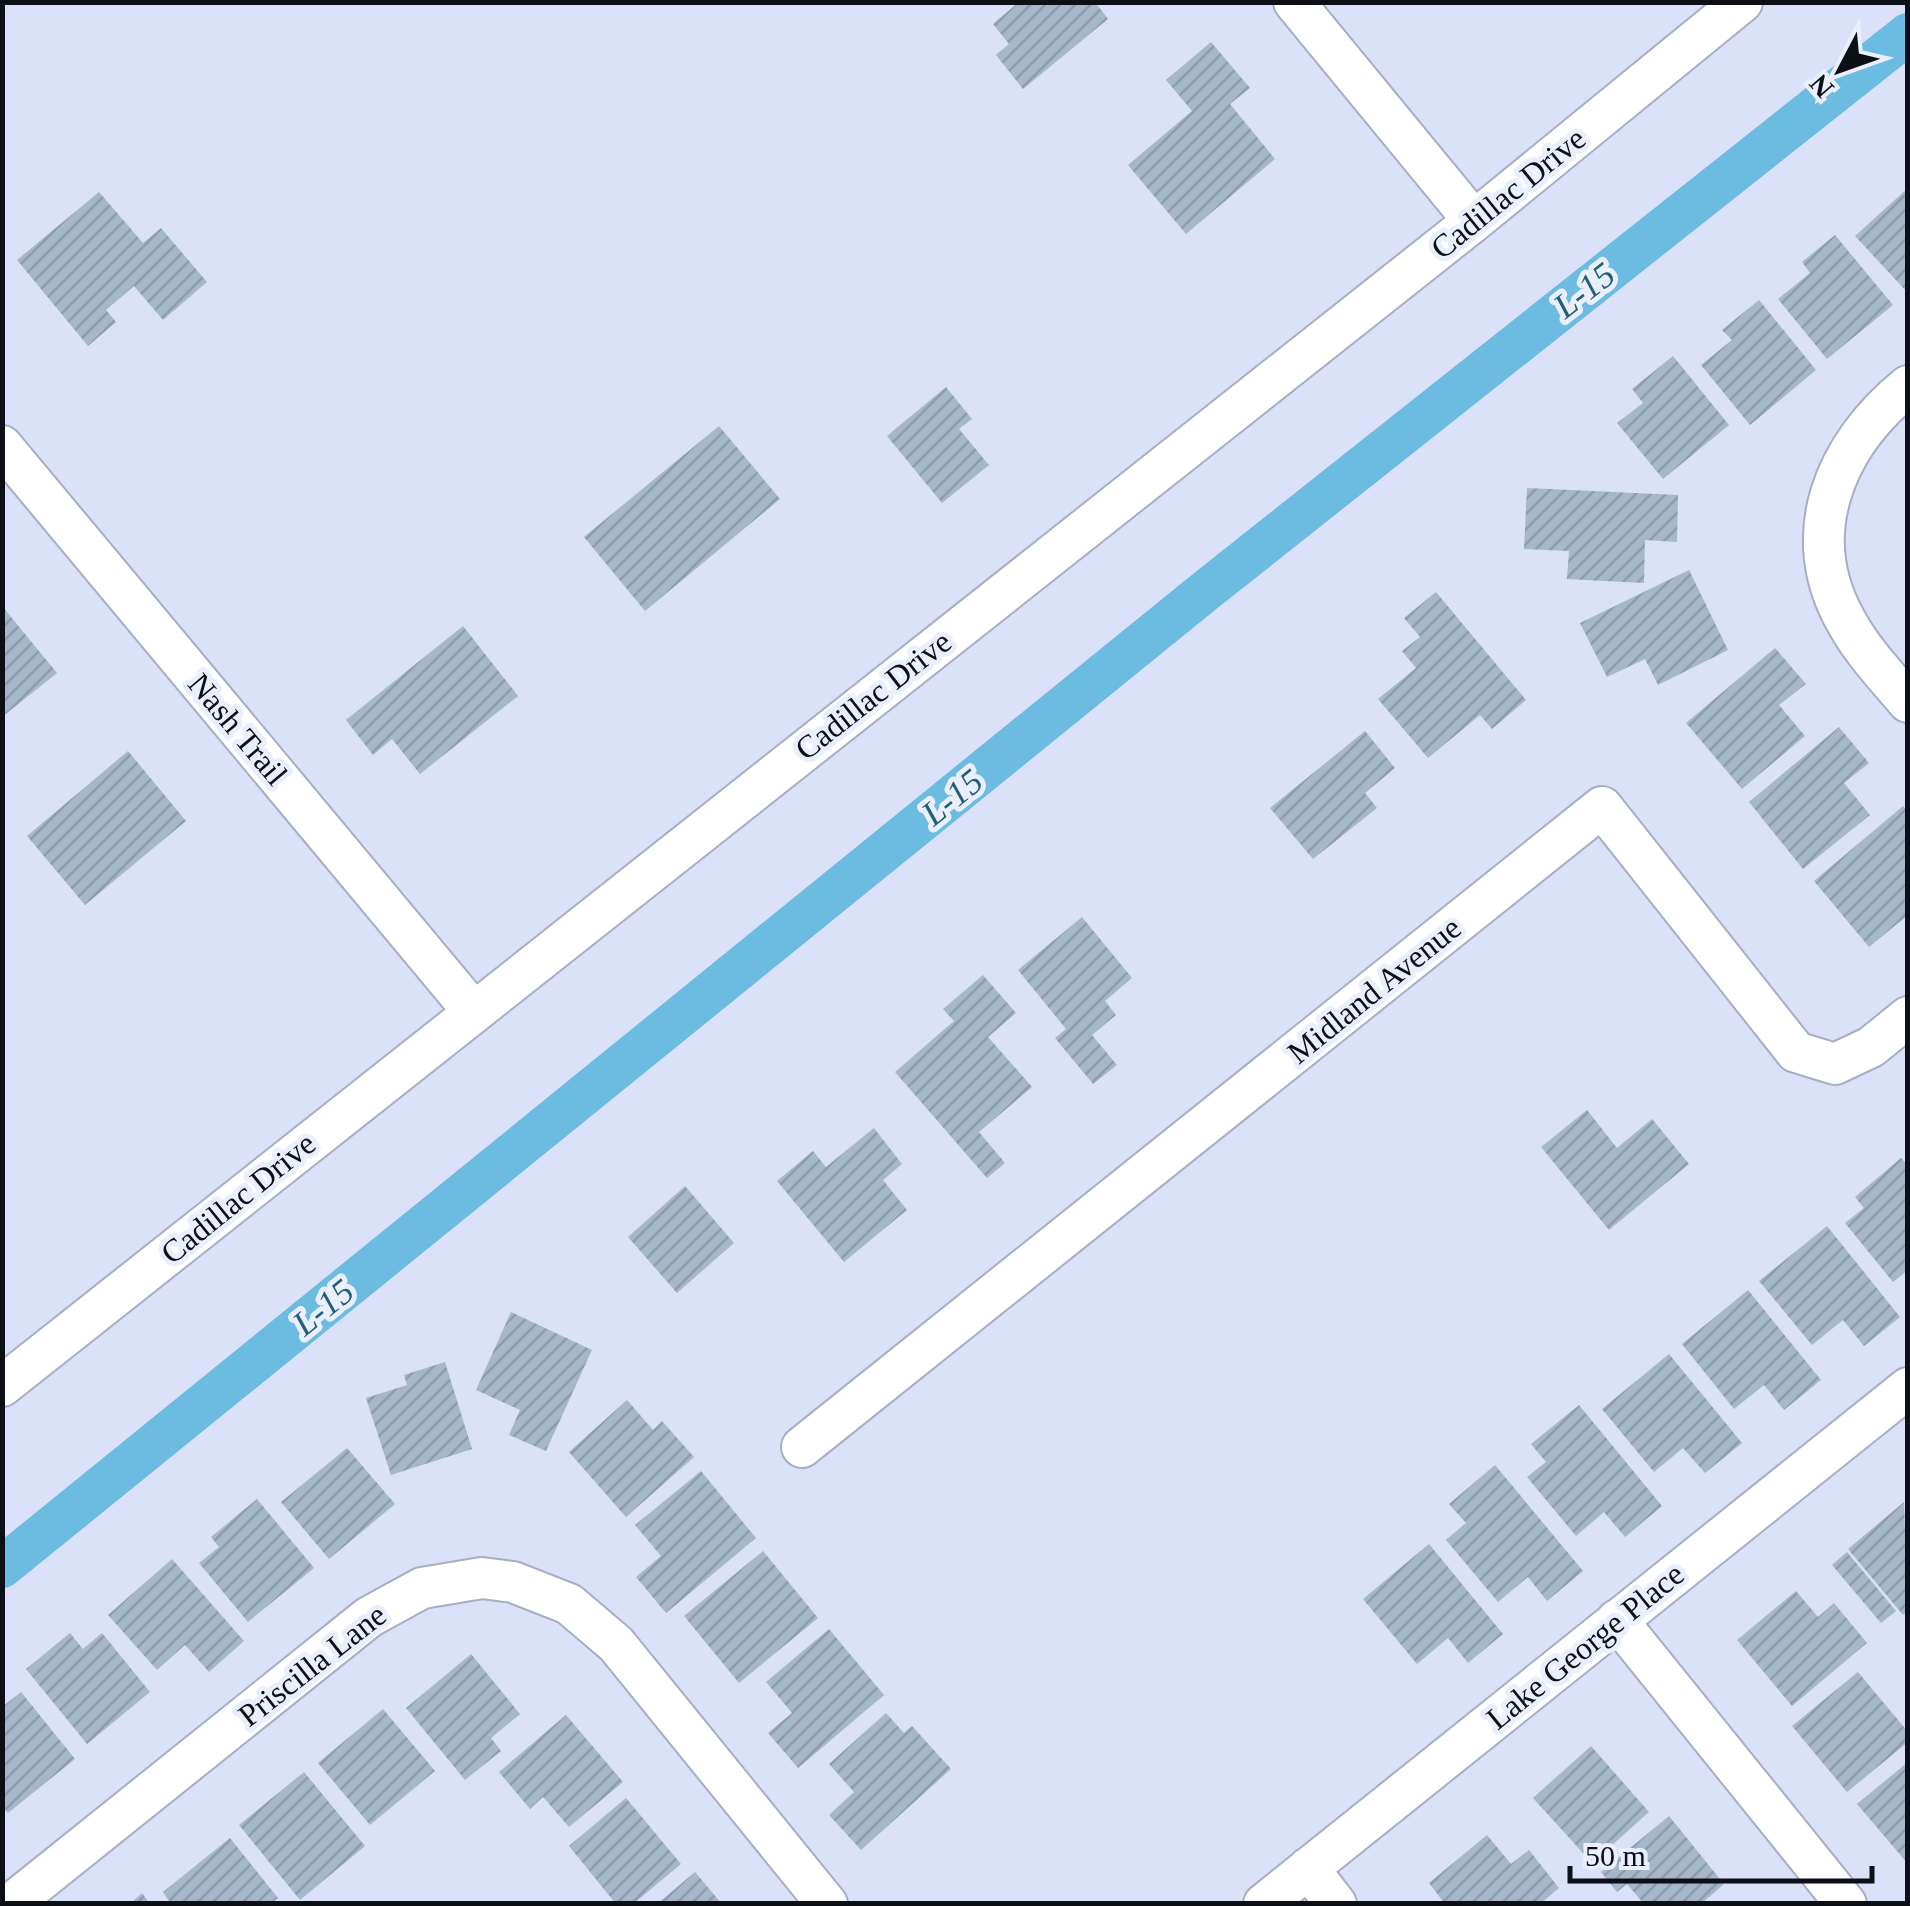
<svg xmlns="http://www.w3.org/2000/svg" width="1910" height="1906" font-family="Georgia,serif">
<defs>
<pattern id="building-hatch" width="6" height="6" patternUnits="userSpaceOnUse" patternTransform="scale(2.5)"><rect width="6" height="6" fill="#a6b7c9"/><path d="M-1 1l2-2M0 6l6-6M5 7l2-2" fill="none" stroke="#8e9cac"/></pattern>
</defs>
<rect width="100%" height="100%" fill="#dae1f8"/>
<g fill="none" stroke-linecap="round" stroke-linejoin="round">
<path stroke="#6cbbe0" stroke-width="42" d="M2,1567L1204,592L1908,34"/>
</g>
<path fill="url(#building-hatch)" d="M1019,2H1095L1108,19L1023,89L996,55L1009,44L993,24Z
M1211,42L1250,88L1230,104L1275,159L1186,234L1128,165L1192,111L1166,80Z
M1908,188V293L1855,236Z
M99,192L143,243L161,228L207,282L163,320L134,286L106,310L116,322L88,346L17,260Z
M1835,235L1893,305L1827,359L1778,299L1810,273L1802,262Z
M1759,300L1816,370L1750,425L1701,365L1732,340L1722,330Z
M1673,356L1729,425L1663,479L1617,423L1643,403L1632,389Z
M946,387L972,419L959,429L989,465L942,503L887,436Z
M719,426L780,499L645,611L584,537Z
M1527,488L1678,495L1677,542L1645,540L1644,583L1567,579L1569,551L1524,549Z
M1689,570L1728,650L1658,685L1645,659L1607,677L1580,623Z
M1436,592L1526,700L1492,729L1480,715L1428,758L1378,699L1416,668L1402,651L1420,637L1404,618Z
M2,606L57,673L2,717Z
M463,626L518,696L420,774L392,739L373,755L346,720Z
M1775,648L1806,684L1779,705L1805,736L1742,789L1686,723Z
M1839,727L1869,763L1844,783L1870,815L1803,869L1749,802Z
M1365,731L1395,768L1365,793L1377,808L1313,859L1270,808Z
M128,751L186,821L85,905L27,836Z
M1903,806L1908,812V915L1869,947L1814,881Z
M1082,917L1132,978L1105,1001L1116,1015L1092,1035L1117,1065L1093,1084L1055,1038L1066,1029L1018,970Z
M983,975L1016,1013L988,1037L1032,1087L979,1132L1005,1163L987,1178L895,1072L954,1021L943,1009Z
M1587,1110L1617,1148L1652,1119L1689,1164L1609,1230L1541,1147Z
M874,1128L902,1164L883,1180L907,1210L844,1262L777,1181L813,1151L826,1167Z
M1901,1158L1908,1165V1270L1893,1282L1845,1223L1864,1208L1855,1197Z
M685,1186L734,1243L677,1293L628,1237Z
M1827,1226L1900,1317L1864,1346L1843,1320L1812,1345L1759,1281Z
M1748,1290L1821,1380L1784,1410L1764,1385L1734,1409L1682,1344Z
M511,1312L592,1350L546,1451L509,1435L520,1410L476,1390Z
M1669,1354L1742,1443L1705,1473L1683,1448L1654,1472L1602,1409Z
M445,1362L472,1449L391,1475L366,1398L407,1385L404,1375Z
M627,1400L653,1430L662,1421L694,1457L626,1517L569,1452Z
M1579,1405L1662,1506L1625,1537L1604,1512L1576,1536L1527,1477L1546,1462L1531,1444Z
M347,1448L395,1504L329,1559L281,1502Z
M1495,1465L1583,1571L1547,1601L1528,1577L1498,1602L1446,1540L1466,1523L1449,1504Z
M701,1471L756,1538L666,1613L636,1577L661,1556L635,1525Z
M257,1499L314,1568L248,1622L199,1563L219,1547L211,1537Z
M1904,1502L1908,1611L1903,1615L1848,1549Z
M1429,1544L1503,1634L1468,1663L1448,1638L1417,1664L1363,1599Z
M763,1551L818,1618L739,1683L684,1616Z
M1847,1552L1896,1611L1881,1623L1832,1565Z
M172,1559L244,1641L209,1672L185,1645L157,1670L108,1615Z
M1796,1591L1818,1617L1834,1603L1867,1643L1792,1706L1737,1640Z
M829,1629L884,1695L798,1768L768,1733L792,1713L766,1682Z
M70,1633L83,1649L102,1633L150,1692L87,1744L26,1669Z
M471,1654L520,1714L491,1738L501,1751L465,1780L406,1708Z
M1858,1672L1908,1732V1742L1847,1792L1792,1726Z
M21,1692L75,1759L8,1813L2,1806V1707Z
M383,1709L435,1771L370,1825L318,1763Z
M886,1713L904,1733L912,1726L951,1769L861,1850L829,1815L854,1792L829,1764Z
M566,1715L623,1782L569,1827L543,1797L530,1809L499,1772Z
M1591,1746L1649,1812L1592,1863L1533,1798Z
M1908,1762V1864L1857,1804Z
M304,1772L365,1846L300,1900L239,1825Z
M626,1798L681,1864L633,1904H616L569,1846Z
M1669,1816L1724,1884L1701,1904H1644L1627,1884L1617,1892L1601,1872Z
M1487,1835L1511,1864L1529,1850L1559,1888L1540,1904H1445L1429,1883Z
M230,1838L278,1898L270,1904H171L163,1892Z
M695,1872L722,1904H657Z
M142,1893L150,1904H130Z"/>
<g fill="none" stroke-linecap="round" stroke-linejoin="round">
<g stroke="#a7aec4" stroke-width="44">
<path id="minor" d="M1294,2L1474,221
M1908,386C1835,445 1796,535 1847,623C1863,652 1887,677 1908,702
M2,446L473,1011
M2,1386L1474,221L1742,2
M802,1447L1602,807L1796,1052L1835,1064L1871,1047L1908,1017
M1617,1620L1846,1904
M1308,1868L1336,1904
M11,1904L369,1617L422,1588L482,1578L513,1582L569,1604L616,1644L827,1904
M1264,1904L1908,1388"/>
</g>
<use href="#minor" stroke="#fff" stroke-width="40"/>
</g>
<g text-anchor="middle" stroke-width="10" stroke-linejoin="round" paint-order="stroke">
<g font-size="32" fill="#0d0f17" stroke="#eaeffd">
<text transform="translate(1508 193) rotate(-39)" y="11">Cadillac Drive</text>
<text transform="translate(873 695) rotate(-38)" y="11">Cadillac Drive</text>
<text transform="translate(238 729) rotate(50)" y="11">Nash Trail</text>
<text transform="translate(1374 990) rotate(-39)" y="11">Midland Avenue</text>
<text transform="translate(238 1198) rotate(-39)" y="11">Cadillac Drive</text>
<text transform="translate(1585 1646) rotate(-39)" y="11">Lake George Place</text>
<text transform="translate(312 1665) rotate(-38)" y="11">Priscilla Lane</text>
</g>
<g font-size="35" font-style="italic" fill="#215e78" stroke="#eaeffd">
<text transform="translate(1584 290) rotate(-38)" y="12">L-15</text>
<text transform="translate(952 797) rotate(-39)" y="12">L-15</text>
<text transform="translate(323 1307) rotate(-39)" y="12">L-15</text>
</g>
</g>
<rect width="1910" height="1906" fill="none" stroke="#0d0f17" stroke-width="10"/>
<g transform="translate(1840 70) rotate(229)" stroke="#eaeffd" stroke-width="8" paint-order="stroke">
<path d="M0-8L18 38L0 25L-18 38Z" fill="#0d0f17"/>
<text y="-15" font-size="28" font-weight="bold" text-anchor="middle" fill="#0d0f17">N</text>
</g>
<path d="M1570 1866v15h302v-15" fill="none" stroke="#0d0f17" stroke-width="5"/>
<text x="1585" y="1866" font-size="30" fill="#0d0f17" stroke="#eaeffd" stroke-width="8" paint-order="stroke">50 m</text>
</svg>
